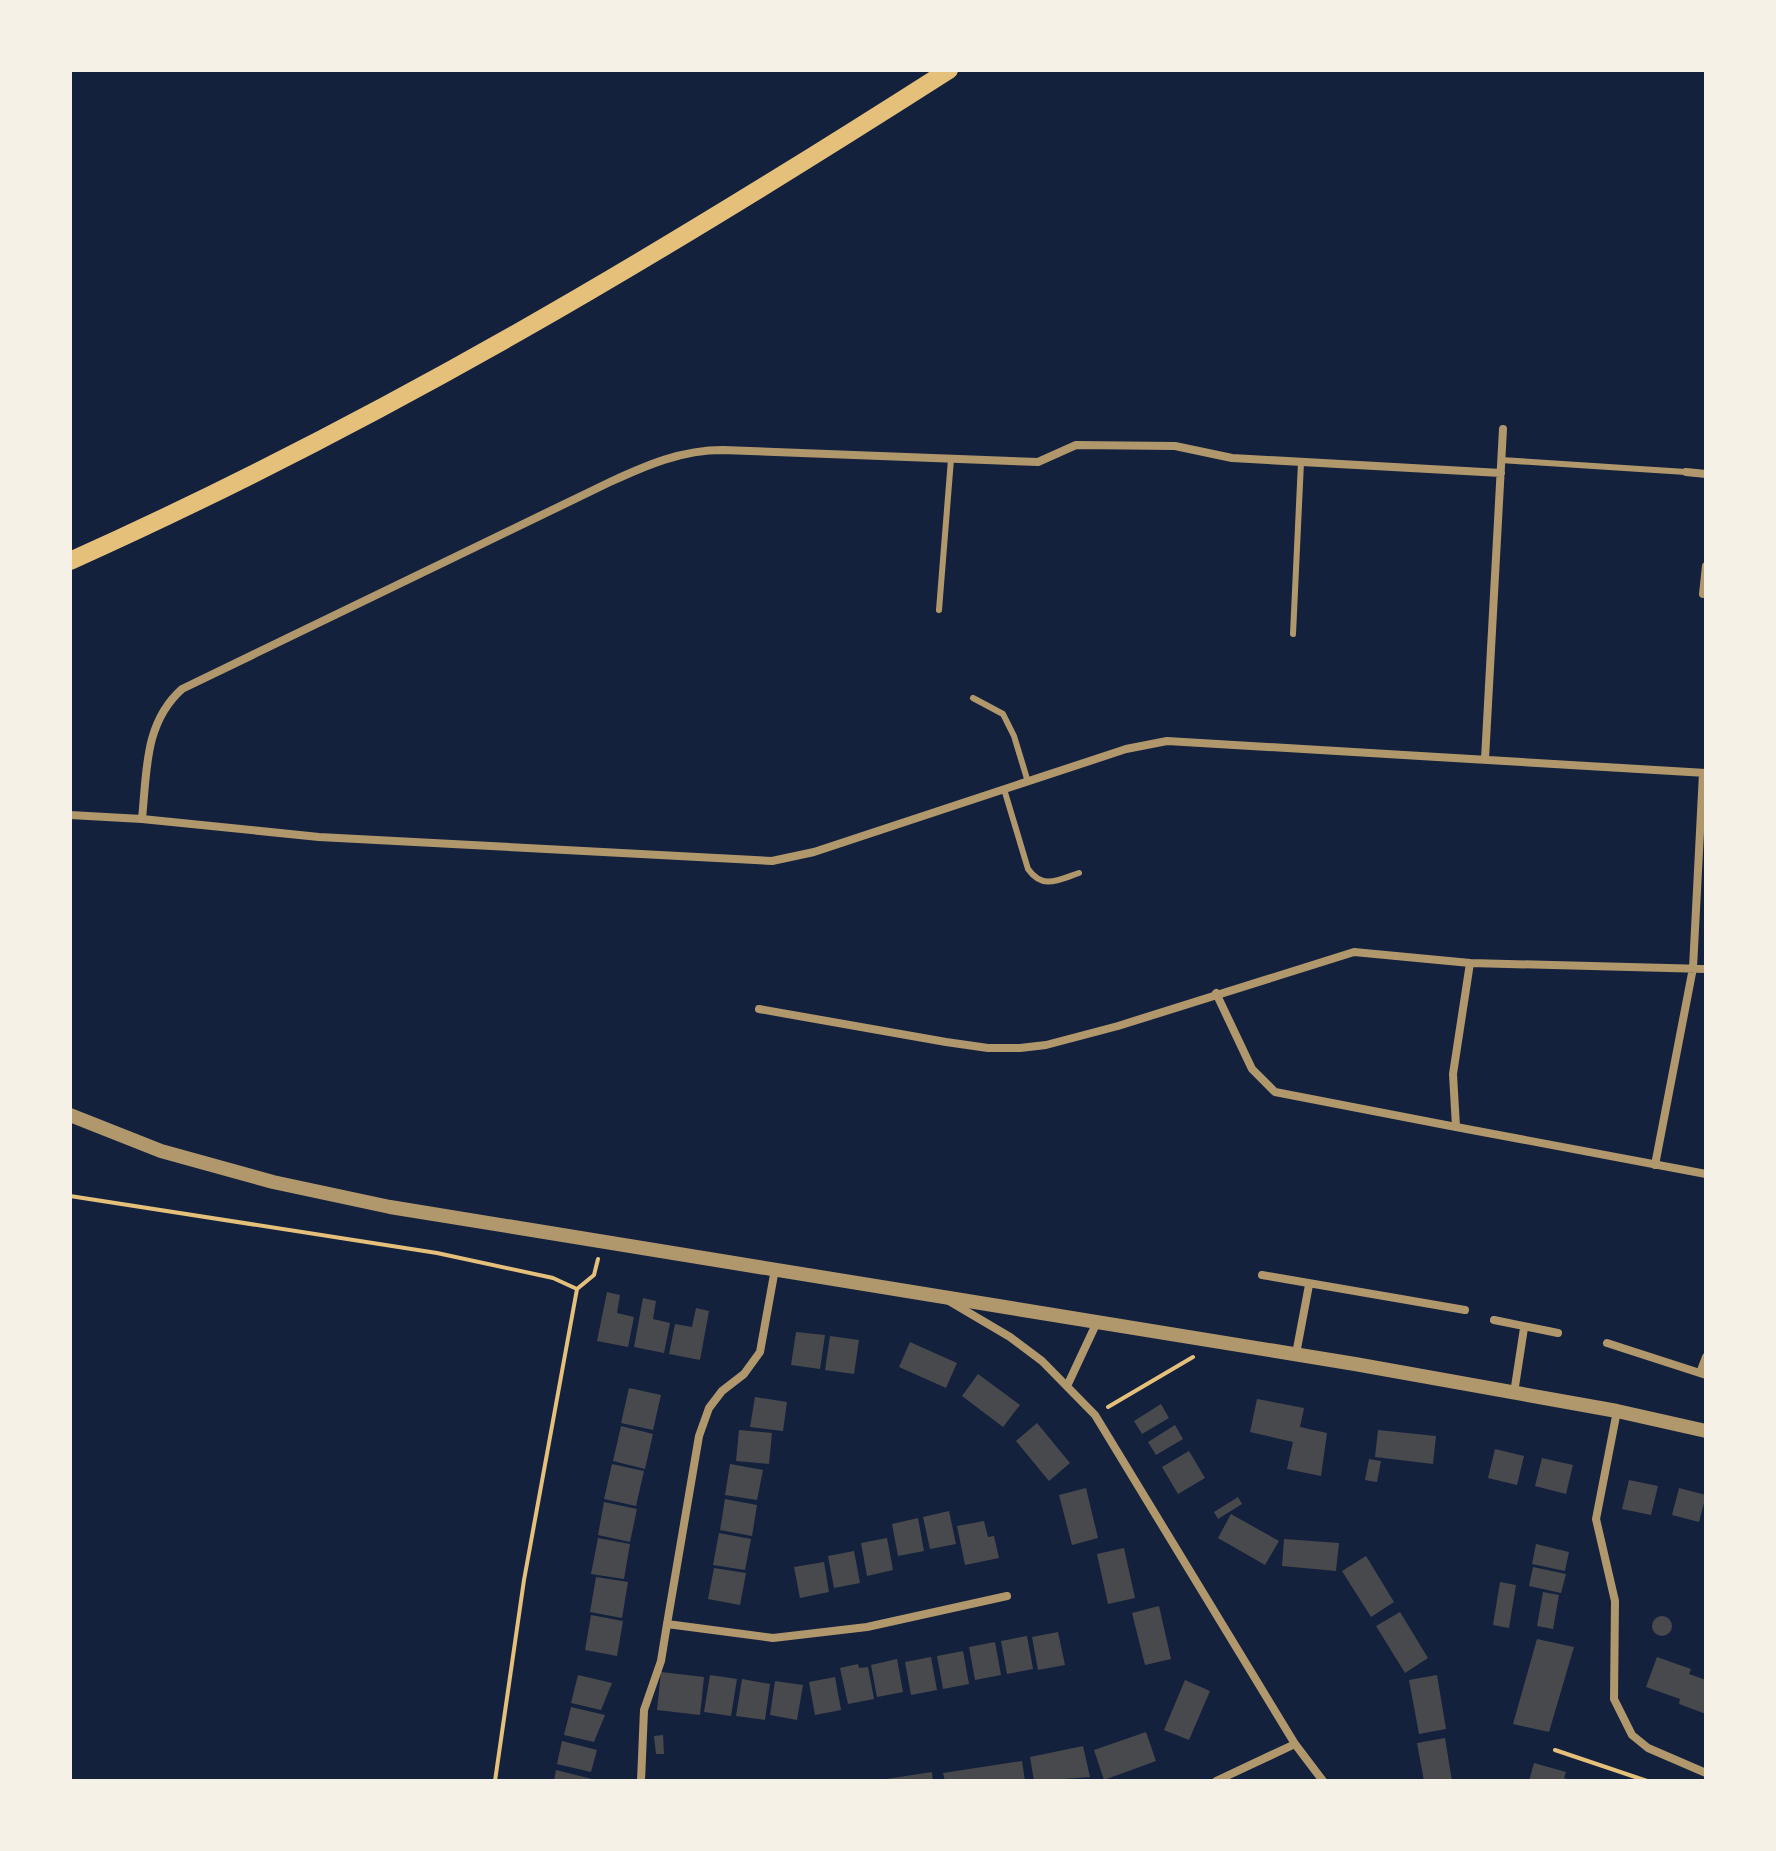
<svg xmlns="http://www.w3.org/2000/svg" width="1776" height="1851" font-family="Literata,serif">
<rect width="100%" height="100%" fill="#14213d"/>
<path fill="#48494c" d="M607,1292L620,1295L617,1313L634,1317L628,1347L597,1341Z
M643,1298L656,1301L653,1319L670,1323L664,1353L634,1347Z
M696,1308L709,1311L700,1360L669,1354L675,1324L692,1327Z
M796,1332L825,1335L820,1369L791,1365Z
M830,1336L859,1340L854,1374L825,1370Z
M910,1342L957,1363L946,1388L899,1367Z
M978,1374L1020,1405L1003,1427L962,1396Z
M629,1388L661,1395L653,1430L621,1423Z
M755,1397L787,1402L783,1431L750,1427Z
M1257,1399L1304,1408L1300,1427L1327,1433L1321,1476L1287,1469L1293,1442L1250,1432Z
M1161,1404L1169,1418L1142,1434L1134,1421Z
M1037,1423L1070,1463L1049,1481L1016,1441Z
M1175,1425L1183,1439L1156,1455L1148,1442Z
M621,1426L653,1434L645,1469L613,1461Z
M739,1430L772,1433L769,1464L736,1461Z
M1378,1430L1436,1436L1433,1464L1375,1457Z
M1495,1449L1524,1456L1517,1485L1488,1478Z
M1189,1451L1205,1478L1178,1494L1162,1467Z
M1542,1458L1573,1465L1566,1494L1535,1486Z
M1369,1459L1381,1461L1377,1482L1365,1480Z
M612,1464L644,1471L636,1506L604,1499Z
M730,1464L763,1470L757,1500L725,1495Z
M1629,1480L1658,1486L1651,1515L1622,1509Z
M1086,1488L1098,1538L1072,1545L1059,1495Z
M1679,1488L1706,1495L1699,1522L1672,1515Z
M1238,1497L1242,1504L1218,1519L1214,1512Z
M725,1499L757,1505L752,1536L720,1530Z
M604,1502L637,1509L630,1542L598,1535Z
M949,1511L956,1544L930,1549L923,1517Z
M1231,1514L1279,1541L1265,1565L1218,1538Z
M918,1518L924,1551L898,1556L892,1524Z
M984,1521L988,1537L994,1536L999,1558L965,1565L957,1526Z
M719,1533L751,1539L745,1570L713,1565Z
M598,1538L630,1544L624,1579L591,1574Z
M887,1538L893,1570L867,1576L861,1543Z
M1284,1539L1339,1543L1336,1571L1282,1566Z
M1536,1544L1569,1552L1565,1571L1532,1564Z
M1124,1548L1135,1598L1108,1604L1097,1554Z
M854,1551L860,1583L834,1588L828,1556Z
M1366,1556L1394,1602L1371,1617L1342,1571Z
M824,1562L829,1592L800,1598L794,1567Z
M1533,1567L1566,1574L1561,1593L1529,1586Z
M714,1568L746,1573L740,1605L708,1599Z
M596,1577L628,1582L622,1618L590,1612Z
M1500,1582L1516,1585L1509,1628L1493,1625Z
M1543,1592L1559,1595L1553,1629L1537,1626Z
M1159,1606L1171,1659L1145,1665L1132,1613Z
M1400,1612L1428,1658L1405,1673L1376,1626Z
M591,1615L623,1621L617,1656L585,1650Z
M1652 1626a10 10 0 1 1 20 0a10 10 0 1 1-20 0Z
M1058,1632L1065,1665L1038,1670L1032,1637Z
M1027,1636L1033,1669L1007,1674L1001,1641Z
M1537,1639L1574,1647L1549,1732L1513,1724Z
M995,1642L1001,1675L975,1680L969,1647Z
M963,1651L969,1684L943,1689L937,1656Z
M931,1657L937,1690L911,1695L905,1662Z
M1657,1657L1691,1669L1689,1674L1706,1680V1714L1679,1704L1680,1699L1646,1687Z
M897,1659L903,1692L877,1697L871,1665Z
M858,1664L859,1668L868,1667L874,1699L848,1704L840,1668Z
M661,1672L704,1677L700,1715L657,1710Z
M578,1675L612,1683L601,1710L571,1703Z
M710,1675L737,1679L731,1716L704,1712Z
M1437,1675L1446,1729L1419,1734L1409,1680Z
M835,1677L841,1710L815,1715L809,1682Z
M742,1679L770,1684L765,1720L736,1716Z
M1185,1680L1210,1691L1189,1740L1164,1730Z
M775,1681L803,1685L797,1720L770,1715Z
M571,1707L605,1715L594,1742L564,1735Z
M1146,1732L1156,1761L1104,1780L1094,1750Z
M663,1735L664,1754H656L654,1736Z
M1445,1738L1452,1781H1424L1417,1743Z
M562,1741L597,1750L591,1772L557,1764Z
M1083,1746L1090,1777L1034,1781L1030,1757Z
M1022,1761L1025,1781H945L943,1773Z
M1534,1763L1566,1772L1564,1778L1572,1781H1529Z
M556,1770L596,1780V1781H554Z
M932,1772L933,1781H886V1779Z"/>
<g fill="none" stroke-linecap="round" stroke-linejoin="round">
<path stroke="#e5c07b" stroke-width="4" d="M70,1196L437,1253L553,1278L577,1289
M1108,1407L1193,1357
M1555,1750L1647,1781
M495,1781L524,1580L577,1289L594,1275L598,1259"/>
<path stroke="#b1986c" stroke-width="6" d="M1501,460L1686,472
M939,610L951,459
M1293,634L1301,462
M973,698L1003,714L1014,736L1028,782
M1004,789L1028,869C1043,890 1058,880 1079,873"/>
<path stroke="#b1986c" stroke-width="8" d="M1686,472L1706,474
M1703,594L1706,566
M1485,759L1503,429
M70,815L142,819L319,837L772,861L814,852L1126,749L1167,741L1706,773
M142,819C147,771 144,723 182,689L610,482C647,465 681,450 723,450L1038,462L1076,445L1175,446L1232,458L1501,473
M1470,963L1453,1074L1456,1127L1706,1174
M1216,993L1252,1069L1275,1092L1456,1127
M759,1009L946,1042L988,1048H1020L1046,1045L1118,1026L1354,952L1470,963L1706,969
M1655,1165L1693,968L1703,773
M775,1269L760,1352L744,1374L722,1391L709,1408L699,1436L667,1624L773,1638L867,1627L1007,1596
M1262,1275L1465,1310
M949,1301L1010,1337L1042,1361L1095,1415L1295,1744L1323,1781
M1494,1320L1558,1333
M1607,1343L1706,1375
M1296,1354L1309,1285
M1700,1373L1706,1357
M1068,1384L1097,1322
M1514,1393L1524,1328
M1617,1411L1596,1519L1615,1601L1614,1699L1632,1735L1648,1748L1706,1773
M641,1781L644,1710L661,1661L667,1624
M1216,1781L1295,1744"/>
<path stroke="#b1986c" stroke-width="14" d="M70,1115L161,1151L273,1182L390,1207L1355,1364L1617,1411L1706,1431"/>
<path stroke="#e5c07b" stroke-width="18" d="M70,561C382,421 661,254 949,70"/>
</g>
<rect width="1776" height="1851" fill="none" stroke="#f6f1e7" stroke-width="144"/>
</svg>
